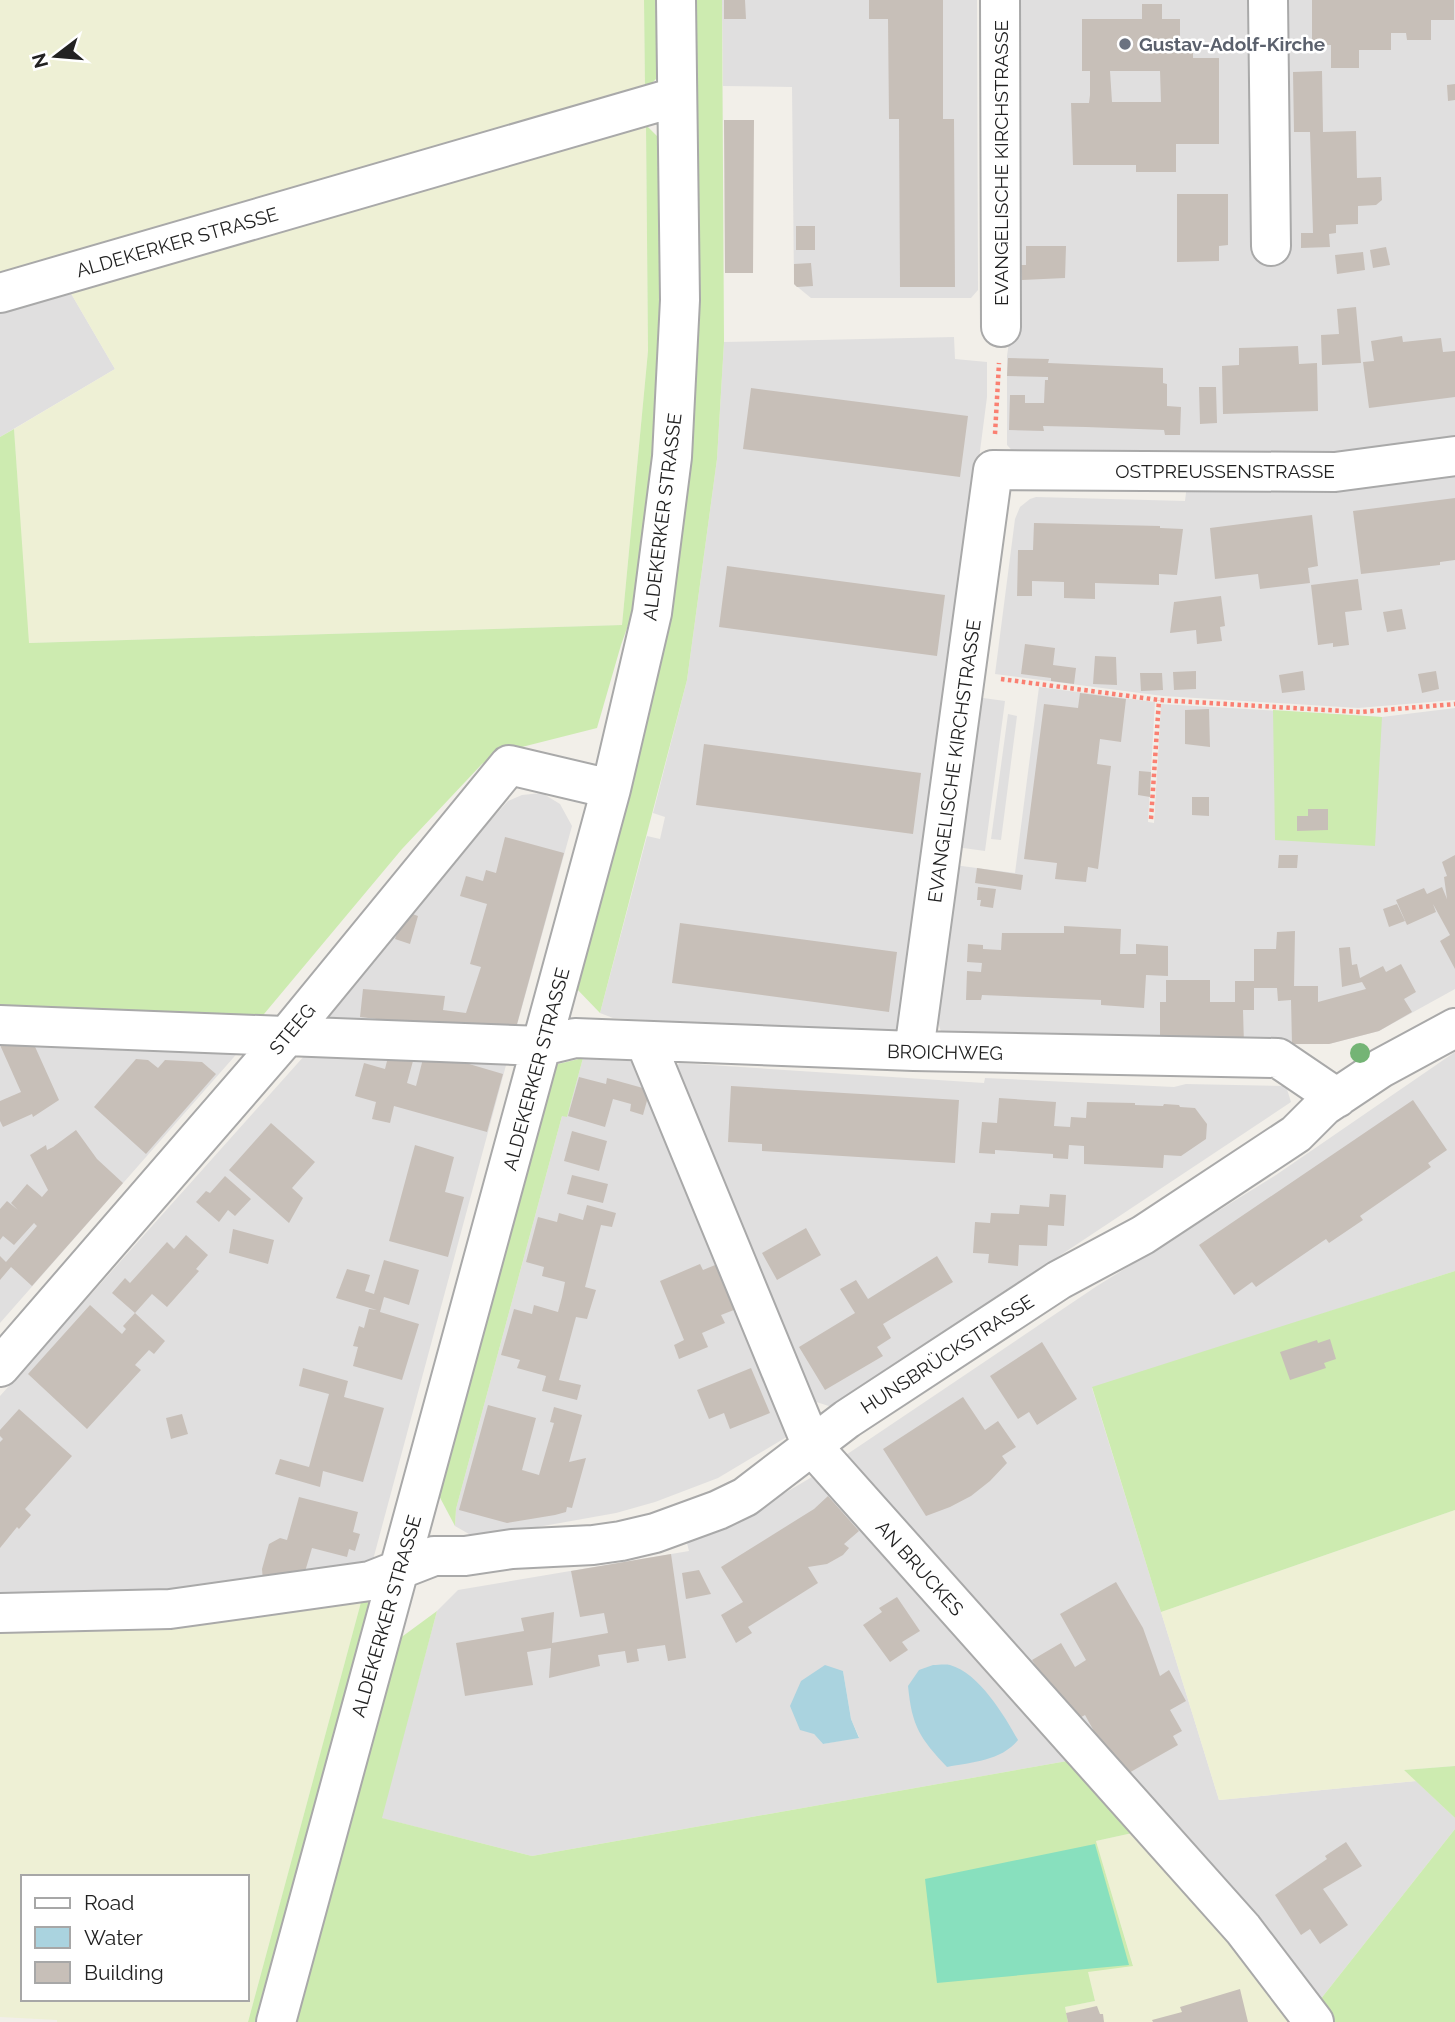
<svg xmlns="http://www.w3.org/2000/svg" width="1455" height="2022" font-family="Raleway,sans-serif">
<rect width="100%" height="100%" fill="#f2efe9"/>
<path fill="#e0dfdf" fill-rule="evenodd" d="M722,0H977L978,290L971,298H811L794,284L792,87L723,86Z
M1016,0H1455V443L1354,456L1018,457L1007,445V356L1017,287Z
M69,290L115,369L0,437V309Z
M954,337L955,359L987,362V397L907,1014L898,1029L881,1034L613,1018L600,1013L647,836L660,839L665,817L653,813L687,680L717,459L724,342Z
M1455,467V700L1358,708L1163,696L995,674L1015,519L1020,507L1030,499L1036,497L1185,501L1187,485Z
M1039,687L1155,702L1148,822L1154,823L1161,704L1382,717L1455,708V989L1379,1031L1329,1044L1142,1045L942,1035L937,1019L954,865L1015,873Z
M976,697L1005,701L985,851L956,847Z
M1008,714L1017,716L1001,840L991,839Z
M542,793L560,804L572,826L514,1036L330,1028L324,1013L408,911L508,801L522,795Z
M0,1038L241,1049L0,1323Z
M314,1045L509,1054L370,1571L173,1597L0,1605V1396Z
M1455,1052V1271L1092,1388L1219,1800L1416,1781L1455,1818V1829L1316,2005L840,1459L1097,1286L1276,1175Z
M583,1058L643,1062L795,1432L718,1478L655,1502L616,1513L476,1538L455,1526L456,1509L562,1116H567Z
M679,1063L984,1083L985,1078L1174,1087L1186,1084L1286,1086L1291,1102L832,1407L810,1400L674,1075Z
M817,1474L1073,1760L532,1856L381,1818L437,1611L458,1590L689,1551L687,1543L736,1522ZM843,1671L851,1719L859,1737L823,1744L814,1734Z"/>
<path fill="#eef0d5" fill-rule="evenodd" d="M0,0H644L645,90L0,273Z
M646,125L648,351L622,625L28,643L14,429L115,369L69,290Z
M1455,1510V1766L1404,1770L1416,1781L1219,1800L1161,1612Z
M364,1591L248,2022H57V2020L0,2017V1624ZM23,1877H247V1999H23Z
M1137,1832L1305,2022H1068L1065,2007L1095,2001L1087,1971L1133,1965L1096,1841Z"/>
<path fill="#cdebb0" d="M644,0H662L663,72L645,90Z
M694,0H722L724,342L717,459L687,680L600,1013L574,986L659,651Z
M646,125L661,140L660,396L637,600L621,645L597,728L502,752L482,764L402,849L254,1026L0,1014V437L14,429L29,643L622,625L648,351Z
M1273,710L1382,717L1375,846L1275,840Z
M583,1058L567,1117L562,1116L456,1509L455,1526L437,1492L554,1065Z
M1455,1271V1510L1161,1612L1092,1387Z
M364,1591L369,1606L258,2022H248Z
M437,1611L382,1818L532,1856L1073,1760L1137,1832L1096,1841L1133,1966L1088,1972L1095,2001L1065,2007L1068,2022H288L388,1647Z
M1455,1766V1818L1404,1770Z
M1455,1829V2022H1327L1316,2005Z"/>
<path fill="#88e0be" d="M1095,1844L1129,1965L937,1983L925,1879Z"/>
<path fill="#aad3df" d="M825,1665L843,1671L851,1719L859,1738L823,1744L814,1734L800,1730L790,1706L801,1681Z
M933,1665C938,1665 945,1664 950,1665C979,1673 1004,1715 1018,1740C1001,1761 972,1762 947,1767C920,1738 912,1727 908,1686L919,1670Z"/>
<path fill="#c7bfb8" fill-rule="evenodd" d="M724,0H745L746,19H724Z
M869,0H943V119H954L955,287H900L899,119H889L888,19H869Z
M1312,0H1454V20H1431V40H1407L1406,33H1391V50H1359V68H1331V45H1312Z
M1142,4H1162V19H1180V50H1193V58H1219V144H1176V172H1136V165H1073L1071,103H1089L1090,95V71H1082V19H1142ZM1110,71H1160L1161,102H1112Z
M1322,71L1323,132L1356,131L1357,178L1381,177L1382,200L1376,205L1358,206V224L1336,225V233L1329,234L1330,247L1301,248V233H1313L1310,132H1294L1293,72Z
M1455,84V100L1448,101L1447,85Z
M724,120H754L753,273H725Z
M1177,194H1228V245L1219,246V261L1177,262Z
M796,226H815V250H796Z
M1026,246H1066L1065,278L1022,280L1021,265H1026Z
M1386,247L1390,265L1373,268L1370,250Z
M1363,252L1365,270L1337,274L1335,255Z
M811,263L813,286L797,287L794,284V264Z
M1356,307L1361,363L1322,365L1321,335L1339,334L1337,309Z
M1402,336L1403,342L1441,338L1443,352L1455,351V397L1369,408L1363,362L1374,361L1371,341Z
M1298,346L1299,364L1317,363L1318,411L1223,414L1222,366L1239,365V348Z
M1008,358L1049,359L1048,363L1163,368V383L1167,384V406L1181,407L1180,435H1165L1164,430L1086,427L1043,426L1044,431L1009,430L1010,395H1025V403H1044L1045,380H1048V377L1007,376Z
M1199,387H1216L1217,423L1200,424Z
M751,388L968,416L960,477L743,449Z
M1455,498V560L1440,562V565L1361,574L1353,511Z
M1312,515L1318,566L1308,568L1310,583L1260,589L1258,574L1215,579L1210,528Z
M1034,523L1160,526V528L1183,529L1177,575L1159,574V585L1095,583V599L1064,598V582L1032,581V596H1017L1018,550H1033Z
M727,566L945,595L937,656L719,627Z
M1358,579L1362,610L1345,612L1349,645L1333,647V643L1318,645L1311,585Z
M1221,596L1225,626L1220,627L1222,641L1197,644L1196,630L1170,633L1174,602Z
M1402,609L1406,629L1387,632L1383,612Z
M1025,644L1055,648L1053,665L1076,668L1074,684L1051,681V678L1021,674Z
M1095,656L1116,657L1117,685L1093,684Z
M1196,671V689L1174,690L1173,672Z
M1303,671L1305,690L1282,693L1279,675Z
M1436,671L1439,689L1422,693L1418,674Z
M1140,673H1162L1163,690L1141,691Z
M1080,693L1126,699L1121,742L1100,739L1097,764L1111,766L1098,869L1088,867L1086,882L1055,879L1057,863L1024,859L1044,704L1078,708Z
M1209,709L1210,747L1185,744V710Z
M704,744L921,773L913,834L696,805Z
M1139,771L1151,772L1150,797L1138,795Z
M1192,797H1209V816L1192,815Z
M1308,809H1328V830L1297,831V816H1308Z
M505,837L564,853L514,1035L360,1017L363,989L445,996L443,1010L466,1013L481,967L470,964L487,904L460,896L466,876L483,881L486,870L496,873Z
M1279,855H1298L1297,868H1278Z
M1455,855V969L1440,941L1450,935L1433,904L1436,912L1407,925L1396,900L1424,888L1427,894L1442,887L1447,899L1444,877L1447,876L1442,862Z
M977,868L1023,875L1021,890L975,883Z
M978,887L996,889L993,908L980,906L981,900H977Z
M1397,904L1405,921L1389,927L1383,909Z
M404,911L418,916L410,944L395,939Z
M680,923L897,952L889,1012L672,983Z
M1064,926L1121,929L1120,954H1136V944L1168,946V976L1146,975L1144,1008L1101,1005V1000L982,995L981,1000H966L967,971L981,972L982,963L967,962L968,944L983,945V949L1001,950L1002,933H1064Z
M1295,931L1294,986H1318V1002L1366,989L1362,982L1342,987L1339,948L1350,947L1352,965L1357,964L1360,978L1383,966L1386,972L1401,964L1416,992L1404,999L1412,1012L1379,1031L1329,1044H1292L1291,1000L1278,1001L1277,988H1254V1010H1243L1244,1045H1160V1002H1166V980H1210V1002H1235V981H1254V949H1276L1277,932Z
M0,1038L32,1040L59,1100L33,1117L32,1114L3,1127L0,1121V1101L21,1092L0,1045Z
M390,1049L416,1050L407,1083L416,1086L425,1051L503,1074L487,1132L394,1106L390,1123L372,1119L376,1102L355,1096L364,1063L385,1069Z
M136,1059L148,1060L158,1068L165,1060L202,1062L216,1074L146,1154L94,1107Z
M579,1077L606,1084L607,1078L650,1090L643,1115L630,1111L631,1104L613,1099L605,1127L568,1116Z
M731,1086L959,1100L955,1163L762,1151V1144L728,1142Z
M999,1098L1056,1102L1054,1126L1070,1127L1071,1117L1086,1118L1087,1102L1135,1103V1105L1163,1106L1164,1104L1179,1105L1180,1107L1195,1108L1207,1124L1206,1139L1181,1156L1164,1155L1163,1168L1084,1164V1146L1069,1145L1068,1159L1053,1158V1154L995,1150V1154L979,1153L982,1122L997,1123Z
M1413,1100L1447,1150L1428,1163L1431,1167L1360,1216L1363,1220L1329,1243L1326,1239L1256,1287L1252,1282L1234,1295L1199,1245Z
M271,1123L315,1162L292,1188L303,1198L289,1223L229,1170Z
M76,1130L97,1159L123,1183L32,1286L11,1267L0,1280V1256L6,1262L37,1226L34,1223L14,1245L3,1236L0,1240V1209L7,1201L18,1210L11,1203L27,1184L42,1197L48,1190L30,1155L46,1145L47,1150L53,1147Z
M572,1131L607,1141L599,1171L564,1161Z
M415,1145L454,1157L445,1192L464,1197L448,1257L389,1241Z
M572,1175L608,1184L603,1203L567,1194Z
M225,1176L251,1199L235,1216L228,1210L219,1222L196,1202L206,1191L210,1193Z
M1050,1194L1066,1195L1064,1226L1048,1225L1047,1246L1019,1245L1018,1266L988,1263L989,1254L973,1253L975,1222L990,1223L991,1213L1019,1214L1020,1205L1049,1207Z
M587,1205L616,1213L612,1227L601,1225L585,1287L596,1290L587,1319L576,1317L559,1380L581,1385L577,1400L542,1391L546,1376L517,1368L520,1360L501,1355L514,1309L532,1314L534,1305L558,1312L562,1297L565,1282L542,1276L544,1267L526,1262L538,1217L557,1222L559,1213L583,1220Z
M806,1228L821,1255L777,1280L762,1253Z
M233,1229L274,1240L268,1264L229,1253Z
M186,1235L208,1255L196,1269L199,1271L167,1307L152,1294L135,1313L165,1341L154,1354L149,1350L135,1365L141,1370L87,1429L28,1374L90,1305L122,1334L126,1329L123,1326L135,1313L112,1293L125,1278L130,1283L167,1242L174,1249Z
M937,1256L953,1282L883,1324L891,1338L877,1347L883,1356L825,1390L799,1347L855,1313L840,1289L856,1280L868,1299Z
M384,1260L419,1270L409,1305L384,1297L380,1312L419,1324L402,1380L353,1366L358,1347L353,1346L359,1326L364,1328L369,1309L377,1310L336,1298L347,1269L370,1275L365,1291L374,1294Z
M720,1263L739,1308L721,1315L725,1323L702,1333L708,1347L679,1359L674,1345L684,1340L660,1281L700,1264L703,1270Z
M1330,1339L1336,1359L1324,1363L1326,1368L1290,1380L1280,1352L1317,1340L1318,1343Z
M1042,1342L1077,1399L1037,1425L1029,1412L1018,1419L990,1376Z
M303,1368L348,1381L344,1397L384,1408L363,1482L323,1471L320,1487L275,1474L280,1459L309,1467L329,1394L299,1386Z
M751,1368L770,1413L730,1429L724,1413L709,1419L697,1390Z
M963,1397L985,1430L998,1421L1016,1447L1002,1456L1007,1463L990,1481L971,1496L950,1507L926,1516L883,1449Z
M488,1405L536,1418L522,1470L539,1475L554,1423L550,1422L554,1407L582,1415L569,1462L586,1458L572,1508L567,1507L566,1512L555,1515L507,1523L459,1510Z
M19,1409L72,1456L25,1509L31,1515L19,1529L17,1527L0,1548V1442L3,1439L0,1436V1430Z
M182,1414L188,1434L171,1439L166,1418Z
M828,1496L859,1531L844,1544L849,1548L843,1555L827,1564L808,1567L818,1583L748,1627L752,1633L736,1643L721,1615L743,1602L721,1567L814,1509Z
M299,1497L358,1512L353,1532L360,1534L355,1551L349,1549L347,1557L312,1548L304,1575L263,1581L262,1569L269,1544L280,1538L287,1540Z
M671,1554L686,1658L668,1661L665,1645L637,1649L639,1661L627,1663L625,1651L598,1655L600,1666L549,1678L551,1648L527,1652L533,1685L465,1696L456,1643L524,1631L521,1618L554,1612L552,1643L608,1633L604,1613L580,1617L571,1571Z
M699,1570L711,1594L686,1599L682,1573Z
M1116,1582L1143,1628L1160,1676L1169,1670L1186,1701L1170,1710L1182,1731L1173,1736L1178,1745L1120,1778L1085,1715L1072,1722L1032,1660L1061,1643L1075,1667L1086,1660L1060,1614Z
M897,1597L920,1631L902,1642L908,1650L890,1662L863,1625L882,1612L879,1608Z
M1346,1842L1362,1866L1323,1889L1348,1925L1320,1944L1310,1929L1301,1935L1275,1895L1327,1859L1325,1856Z
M1240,1989L1248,2022H1153L1152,2020L1182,2012L1180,2007Z
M1097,2006L1100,2014H1103L1104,2022H1068L1066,2013Z"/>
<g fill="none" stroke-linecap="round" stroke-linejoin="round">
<g stroke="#a9a9a9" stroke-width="42">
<path id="minor" d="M1000,0L1001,327
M1268,0L1271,246
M0,293L676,97
M0,1025L542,1046L575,1038L914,1051L1278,1058L1337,1098
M645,1041L812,1446L1243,1929L1314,2022
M914,1051L993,470L1335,472L1455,456
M0,1367L286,1037L509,765L611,789
M0,1613L170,1609L370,1581L434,1556H465L512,1549L593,1545L621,1541L655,1533L718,1510L745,1497L847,1419L1059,1280L1143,1235L1296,1134L1324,1106L1381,1068L1455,1028
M276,2022L611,789L652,613L672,457L680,300L676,0"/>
</g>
<path stroke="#fa8072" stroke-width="4.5" stroke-dasharray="3.5 3.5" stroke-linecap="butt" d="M995,434L999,363
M1001,679L1159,700L1360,712L1455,704
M1151,819L1159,700"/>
<use href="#minor" stroke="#fff" stroke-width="38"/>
</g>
<circle fill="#74b475" cx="1360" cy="1053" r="10"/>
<circle fill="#6b7280" stroke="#fff" stroke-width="2.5" cx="1125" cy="44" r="7"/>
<g text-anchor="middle" stroke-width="5" stroke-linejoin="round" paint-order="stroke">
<g font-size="19" font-weight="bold" fill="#5b616d" stroke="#fff" text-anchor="start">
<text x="1139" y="51">Gustav-Adolf-Kirche</text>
</g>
<g font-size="19" fill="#222" stroke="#fff">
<text transform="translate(1001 163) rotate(-90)" y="7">EVANGELISCHE KIRCHSTRASSE</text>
<text transform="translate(177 242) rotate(-16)" y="7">ALDEKERKER STRASSE</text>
<text x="1225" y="478">OSTPREUSSENSTRASSE</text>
<text transform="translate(662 517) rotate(-83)" y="7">ALDEKERKER STRASSE</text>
<text transform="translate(954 761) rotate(-82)" y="7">EVANGELISCHE KIRCHSTRASSE</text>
<text transform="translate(292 1029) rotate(-50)" y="7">STEEG</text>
<text transform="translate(945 1052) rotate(1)" y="7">BROICHWEG</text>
<text transform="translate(536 1069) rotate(-75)" y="7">ALDEKERKER STRASSE</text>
<text transform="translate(947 1354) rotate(-33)" y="7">HUNSBRÜCKSTRASSE</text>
<text transform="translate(920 1568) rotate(48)" y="7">AN BRUCKES</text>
<text transform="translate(386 1616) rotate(-74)" y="7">ALDEKERKER STRASSE</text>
</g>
</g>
<rect x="21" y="1875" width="228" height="126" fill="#ffffff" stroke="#a7a7a7" stroke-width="2"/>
<rect x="35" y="1898" width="35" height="10" fill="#ffffff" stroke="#a7a7a7" stroke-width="2"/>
<text x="84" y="1910" font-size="21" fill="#222222">Road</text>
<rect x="35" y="1927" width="35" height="21" fill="#aad3df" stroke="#a7a7a7" stroke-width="2"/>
<text x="84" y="1945" font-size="21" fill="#222222">Water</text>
<rect x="35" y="1962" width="35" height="21" fill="#c7bfb8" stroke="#a7a7a7" stroke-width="2"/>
<text x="84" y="1980" font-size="21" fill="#222222">Building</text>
<g transform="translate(56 56) rotate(254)" stroke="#ffffff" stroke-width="5" paint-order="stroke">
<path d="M0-5L12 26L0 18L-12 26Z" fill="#222222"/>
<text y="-10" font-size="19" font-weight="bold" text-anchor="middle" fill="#222222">N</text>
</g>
</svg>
